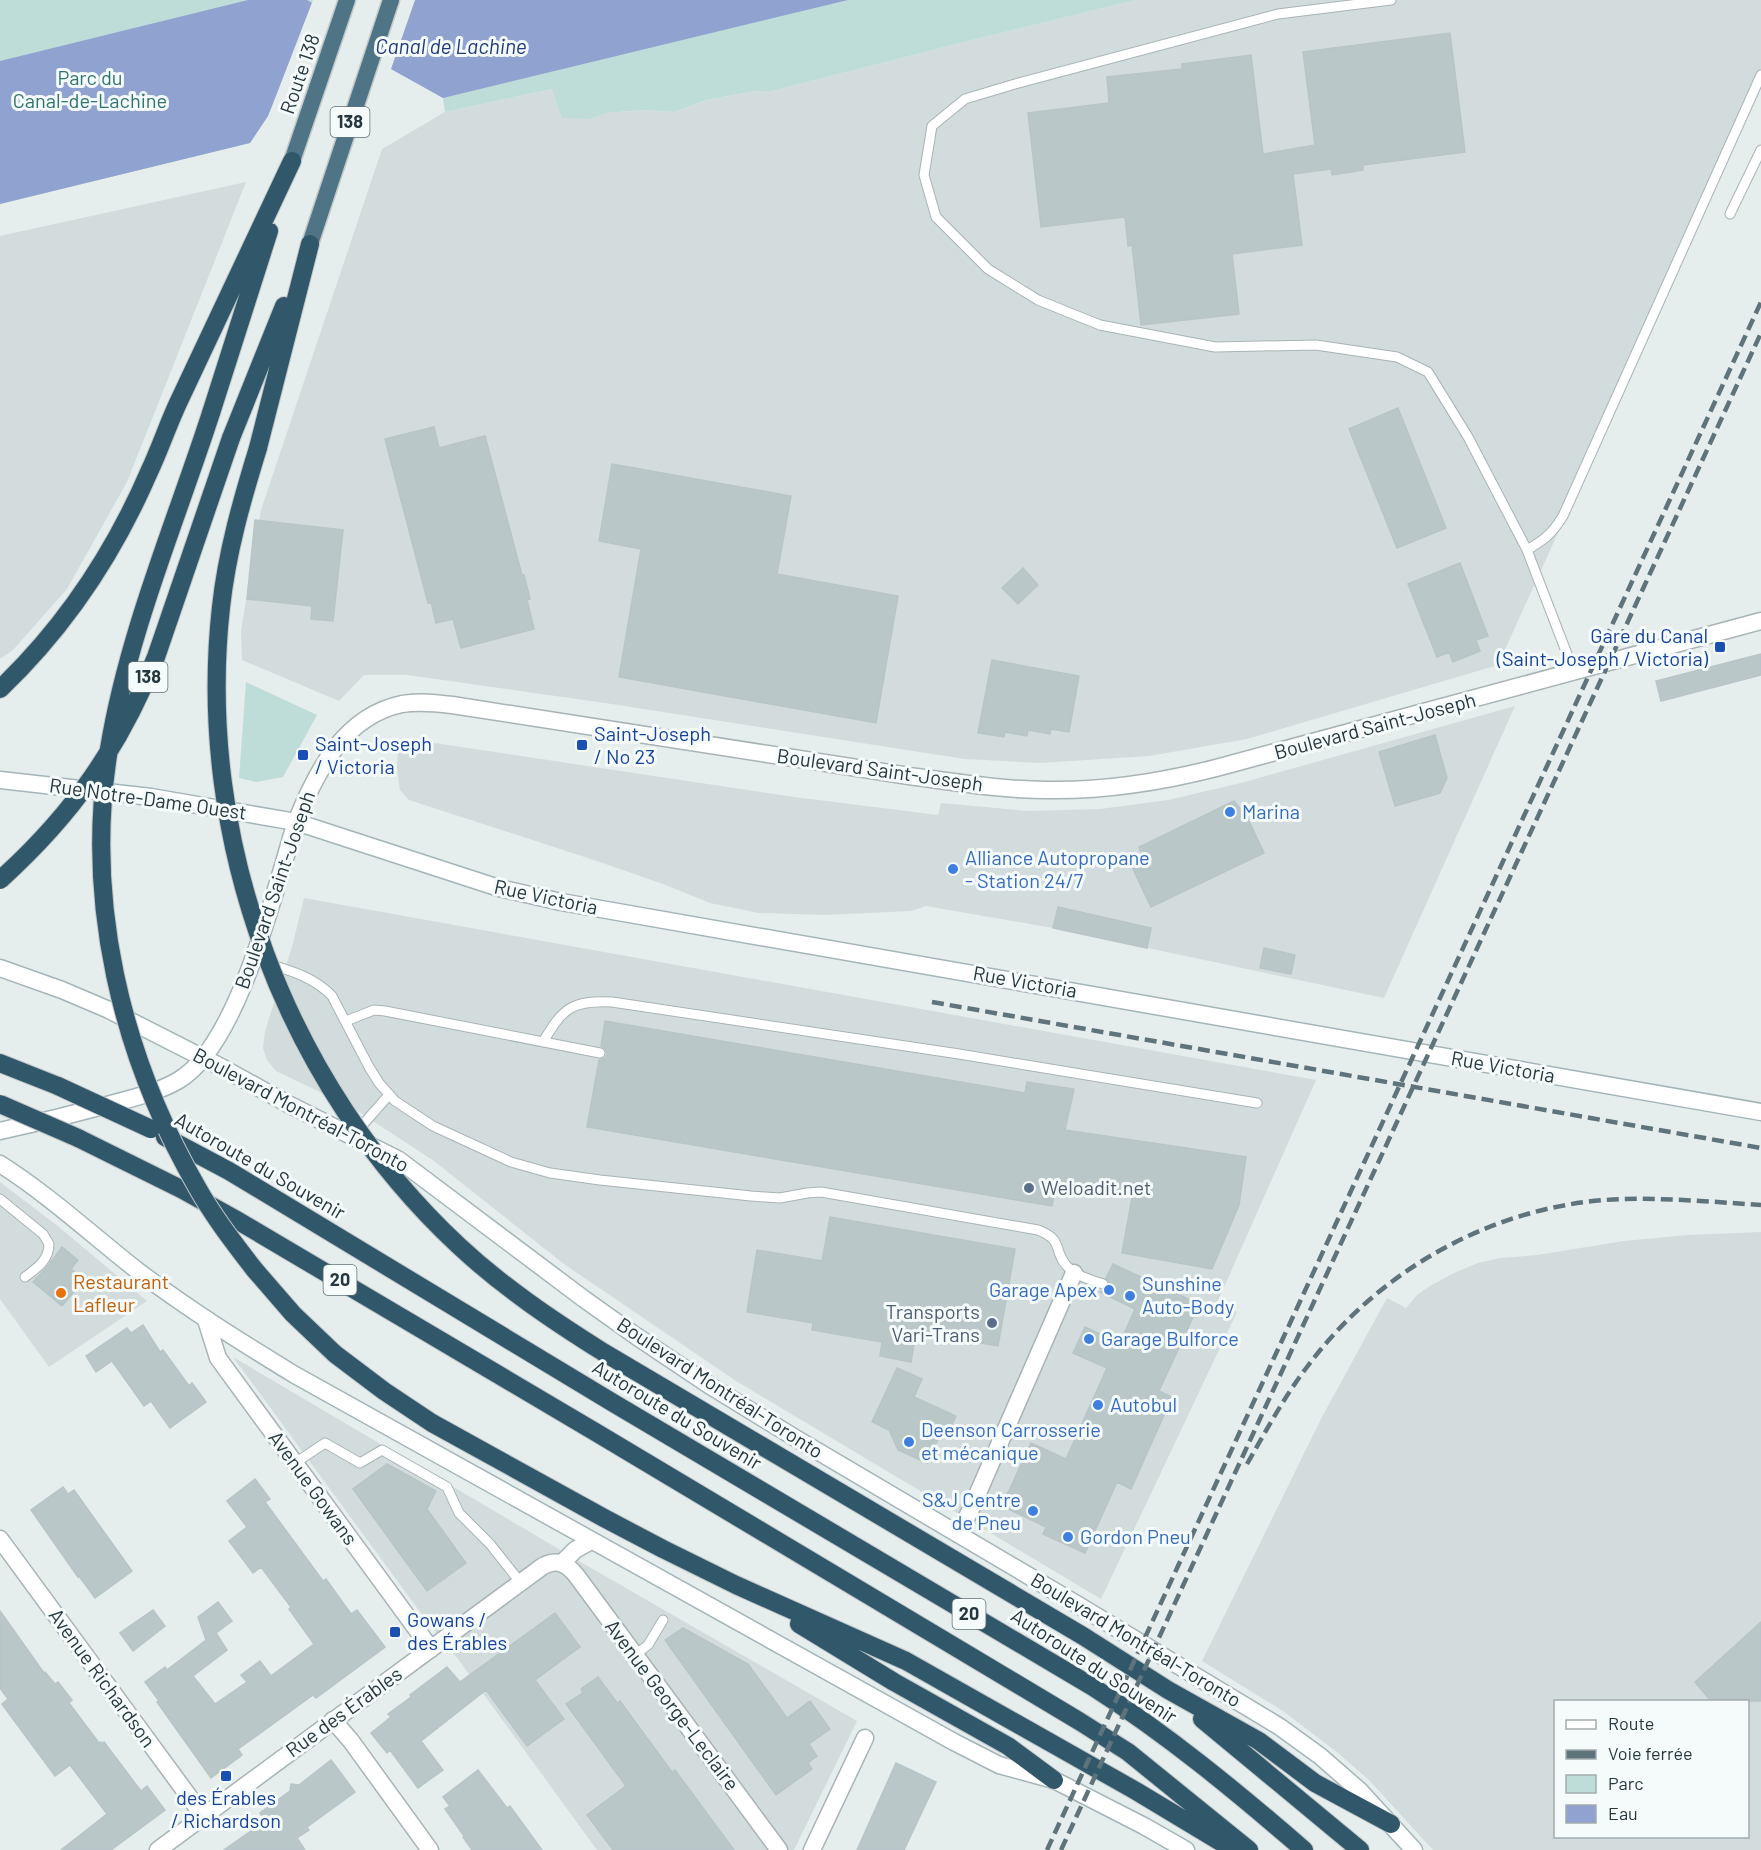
<svg xmlns="http://www.w3.org/2000/svg" width="1761" height="1850" font-family="Barlow,sans-serif">
<rect width="100%" height="100%" fill="#e5eded"/>
<path fill="#d3dcdd" fill-rule="evenodd" d="M1136,0H1761V86L1498,665L1247,739L1149,756L1040,763L965,759L605,703L407,675H364L339,701L242,660L241,631L261,510L382,149L445,112L552,89L591,119L606,113L644,110L674,112L706,100L756,91L768,92L976,39Z
M246,182L127,482L67,589L13,650L0,659V236Z
M1515,706L1384,998L1053,928L926,906L911,911L825,915L759,913L710,903L663,884L597,861L409,800L400,790L397,769L398,747L401,738L794,797L938,815L941,803L1028,811L1100,809L1168,800L1241,783Z
M304,898L1316,1080L1217,1303L1237,1312L1101,1599L736,1381L564,1264L434,1161L353,1108L276,1071L267,1060L263,1048L265,1031L292,947Z
M0,1182L59,1227L147,1301L49,1367L0,1299Z
M1761,1232V1850H1433L1369,1780L1338,1753L1283,1711L1202,1661L1322,1417L1387,1298L1406,1308L1417,1295L1430,1286L1454,1273L1478,1263L1500,1258L1537,1255L1624,1241L1688,1235ZM1556,1702H1748V1836H1556Z
M233,1357L579,1561L857,1721L794,1850H597L458,1659L426,1620Z"/>
<path fill="#bfddd8" d="M0,0H1136L976,39L768,92L756,91L706,100L674,112L644,110L606,113L591,119L562,118L552,89L445,112L443,98L391,69L279,90L268,116L250,143L0,204Z
M246,682L317,715L283,777L256,782L239,778Z"/>
<path fill="#90a3d0" d="M248,0H307L312,3L324,0H848L443,98L391,69L279,90L268,116L250,143L0,204V61Z"/>
<path fill="#e5eded" d="M313,0H415L390,72L281,93L271,117L264,127Z"/>
<path fill="#bac7c8" stroke="#b7c5c7" stroke-width="1.5" d="M1450,33L1465,152L1363,165V170L1332,175L1331,169L1293,174L1302,245L1232,254L1239,314L1141,325L1132,245L1128,246L1125,217L1041,227L1028,113L1109,103L1107,77L1182,69V64L1251,55L1263,154L1315,145L1303,52Z
M1398,408L1446,528L1397,548L1349,429Z
M434,427L439,448L485,436L522,575H524L530,599L527,600L534,629L461,648L453,619L436,623L431,602L428,603L385,439Z
M612,464L791,496L777,574L898,596L876,723L619,677L641,549L599,541Z
M255,520L343,530L333,621L311,619L312,606L247,599Z
M1460,563L1488,636L1476,640L1480,651L1453,662L1449,652L1437,657L1408,584Z
M1023,568L1038,585L1018,604L1002,588Z
M1761,654V675L1661,701L1656,681Z
M992,660L1079,676L1069,732L1051,729L1050,734L1028,730L1027,736L1005,732L1004,737L978,733Z
M1435,735L1447,778L1440,793L1395,806L1379,752Z
M1234,801L1247,817L1264,853L1151,907L1130,863L1143,857L1139,847Z
M1058,907L1151,928L1147,948L1053,928Z
M1264,948L1295,955L1291,974L1260,968Z
M605,1021L1025,1093L1027,1082L1074,1089L1065,1130L1246,1157L1239,1205L1212,1269L1122,1253L1133,1192L1102,1186L1101,1193L1056,1184L1052,1206L587,1127L599,1060L605,1058L607,1054L605,1048L601,1046Z
M830,1217L1015,1249L998,1346L916,1332L911,1362L880,1356L882,1342L812,1330L813,1323L747,1312L757,1250L822,1261Z
M62,1247L78,1260L71,1269L84,1280L62,1306L33,1282L47,1267Z
M1113,1264L1199,1304L1159,1391L1172,1397L1131,1489L1117,1482L1085,1553L1043,1534L1046,1527L1002,1506L1031,1443L1066,1459L1107,1368L1073,1353L1085,1327L1120,1343L1135,1309L1100,1292L1109,1287V1282L1106,1278Z
M143,1325L160,1352L163,1350L189,1386L192,1383L206,1402L170,1428L151,1401L144,1406L112,1361L96,1372L86,1356L127,1328L131,1333Z
M897,1368L922,1379L914,1397L956,1416L946,1438L940,1435L927,1463L898,1450L889,1430L872,1422Z
M387,1464L436,1491L427,1509L466,1563L427,1591L353,1489Z
M255,1479L270,1499L265,1502L323,1581L326,1579L351,1614L357,1610L385,1647L316,1698L313,1695L238,1749L242,1755L211,1778L157,1702L159,1701L145,1682L165,1667L167,1670L206,1640L198,1617L218,1602L232,1621L216,1633L227,1650L193,1676L215,1704L247,1682L241,1675L260,1661L271,1676L314,1644L289,1609L291,1607L261,1567L253,1573L229,1541L247,1527L227,1501Z
M63,1487L68,1494L74,1490L132,1571L95,1598L79,1576L78,1577L31,1510Z
M153,1610L165,1626L133,1651L120,1633Z
M0,1611L44,1673L45,1672L55,1684L58,1682L72,1700L69,1703L99,1743L101,1742L102,1744L104,1742L141,1791L147,1786L165,1810L111,1850H61L107,1814L70,1765L55,1776L2,1704L8,1699L0,1688Z
M555,1613L580,1647L535,1680L564,1719L527,1746L486,1690L421,1741L443,1770L418,1788L390,1750L387,1753L371,1733L391,1717L388,1714L411,1697L410,1695L447,1667L460,1682Z
M1761,1622V1701H1711L1695,1682Z
M683,1628L748,1664L787,1718L810,1701L830,1729L809,1744L817,1756L808,1763L812,1769L776,1795L665,1640Z
M598,1677L617,1703L620,1701L672,1772L675,1770L734,1850H613L587,1815L626,1786L566,1704L583,1693L581,1689Z
M331,1760L355,1792L307,1827L309,1830L297,1838L305,1850H224L265,1821L260,1813L290,1791L291,1784L299,1785Z
M896,1763L936,1782L904,1850H857Z
M478,1770L507,1808L510,1806L542,1850H472L463,1837L464,1836L445,1809L450,1806L443,1797Z"/>
<g fill="none" stroke-linecap="round" stroke-linejoin="round">
<g stroke="#a8b3b5" stroke-width="11">
<path id="service" d="M1391,0L1278,14L1015,84L965,99L932,126L924,175L936,217L988,269L1038,300L1100,325L1215,347L1316,345L1397,357L1428,372L1468,437L1527,550L1574,672
M1730,214L1761,150
M1527,550C1544,540 1552,534 1563,516L1761,75
M269,964C292,971 315,978 332,996L369,1067L379,1083L395,1101L433,1126L511,1162L550,1173L600,1180L751,1196L780,1198L807,1193L821,1192L1038,1230C1064,1240 1053,1250 1066,1265C1075,1276 1091,1280 1103,1284
M346,1021L374,1010L385,1011L600,1053
M543,1042C563,1008 572,1000 612,1002L959,1054L1257,1103
M357,1131L389,1095
M0,1199L43,1234L49,1244C49,1260 37,1268 25,1277
M295,1463L325,1443L360,1463L382,1450L447,1487L459,1513L490,1544L521,1583
M635,1655L648,1645L663,1620"/>
</g>
<g stroke="#a8b3b5" stroke-width="19">
<path id="minor" d="M206,1320L218,1358L431,1649
M958,1534L971,1509L1074,1273
M0,1539L204,1817
M562,1563L575,1550L591,1541
M333,1720L351,1741L430,1850
M158,1850L543,1566C557,1559 566,1563 576,1575L779,1850
M812,1850L865,1738"/>
</g>
<g stroke="#a8b3b5" stroke-width="19">
<path id="tertiary" d="M296,822C316,772 344,716 402,704C419,701 436,703 452,705L909,776C955,782 1001,790 1047,790C1104,791 1161,782 1216,768L1761,621"/>
</g>
<g stroke="#a4b5b9" stroke-width="19">
<path id="secondary" d="M0,780L151,797L296,822L499,888L561,902L1761,1112
M0,968L62,990L109,1010L223,1068L288,1104L399,1160L584,1299L636,1336L712,1387L797,1439L1078,1605L1280,1727L1320,1756L1359,1790L1414,1850
M0,1131C37,1123 74,1114 111,1104C133,1098 159,1092 179,1080C239,1044 275,888 296,822
M0,1164C49,1195 92,1235 138,1271C188,1309 241,1342 295,1375L954,1742L999,1765L1054,1780L1144,1826L1186,1850"/>
</g>
<g stroke="#c2c7c9" stroke-width="19">
<path id="trunk" d="M292,161L347,0
M310,244L391,0"/>
</g>
<g stroke="#c2c7c9" stroke-width="20">
<path id="motorway" d="M211,413L269,231
M231,438L284,306
M258,448L310,244
M0,689C64,628 114,553 149,472C160,449 168,424 179,401C216,321 254,241 292,161
M0,1063L58,1086
M165,1137L229,1171L615,1404L1093,1687C1168,1735 1237,1792 1304,1850
M78,1138L181,1189L235,1219L597,1433L1079,1721L1128,1752L1249,1850
M254,1269L293,1314L335,1354L384,1391L432,1423L604,1518L663,1549L736,1585L906,1661L1136,1791L1234,1850
M603,1352L1083,1636L1168,1690L1259,1741L1315,1783L1391,1824
M799,1624L894,1682L1008,1746L1054,1780
M1202,1719L1360,1850"/>
</g>
<use href="#service" stroke="#fff" stroke-width="9"/>
<use href="#minor" stroke="#fff" stroke-width="16"/>
<use href="#tertiary" stroke="#fff" stroke-width="16"/>
<use href="#secondary" stroke="#fff" stroke-width="16"/>
<use href="#trunk" stroke="#4e7486" stroke-width="16"/>
<use href="#motorway" stroke="#31576a" stroke-width="18"/>
<path stroke="#5f737a" stroke-width="4.5" stroke-dasharray="12 6" stroke-linecap="butt" d="M932,1002L1761,1148
M1247,1464C1266,1431 1284,1397 1307,1367C1381,1267 1500,1202 1625,1199C1670,1198 1716,1202 1761,1205
M1047,1850L1761,302
M1061,1850L1761,333"/>
<g stroke="#c2c7c9" stroke-width="20" stroke-linecap="butt">
<path id="motorway-bridge" d="M211,413C175,524 128,633 109,749C84,900 121,1055 197,1187C213,1216 234,1243 254,1269
M258,448C242,500 227,552 221,607C195,841 286,1085 459,1246C503,1287 552,1320 603,1352
M0,880C73,814 119,748 156,657L231,438
M58,1086L151,1129
M0,1104L78,1138"/>
</g>
<use href="#motorway-bridge" stroke="#31576a" stroke-width="18"/>
</g>
<g fill="#1a4fb4" stroke="#f5fafa" stroke-width="2">
<rect x="1714" y="641" width="12" height="12" rx="3"/>
<rect x="576" y="739" width="12" height="12" rx="3"/>
<rect x="297" y="749" width="12" height="12" rx="3"/>
<rect x="389" y="1626" width="12" height="12" rx="3"/>
<rect x="220" y="1770" width="12" height="12" rx="3"/>
</g>
<g fill="#3f7fe0" stroke="#f5fafa" stroke-width="2">
<circle cx="1230" cy="812" r="6"/>
<circle cx="953" cy="869" r="6"/>
<circle cx="1109" cy="1290" r="6"/>
<circle cx="1130" cy="1296" r="6"/>
<circle cx="1089" cy="1339" r="6"/>
<circle cx="1098" cy="1405" r="6"/>
<circle cx="909" cy="1442" r="6"/>
<circle cx="1033" cy="1511" r="6"/>
<circle cx="1068" cy="1537" r="6"/>
</g>
<g fill="#5c6f8a" stroke="#f5fafa" stroke-width="2">
<circle cx="1029" cy="1188" r="6"/>
<circle cx="992" cy="1323" r="6"/>
</g>
<circle fill="#e8710a" stroke="#f5fafa" stroke-width="2" cx="61" cy="1293" r="6"/>
<g text-anchor="middle" stroke-width="6" stroke-linejoin="round" paint-order="stroke">
<g fill="#f5fafa" stroke="#637277" stroke-width="1.5">
<rect x="330.5" y="107" width="39" height="30" rx="4.5"/>
<rect x="128.5" y="662" width="39" height="30" rx="4.5"/>
<rect x="323.5" y="1265" width="33" height="30" rx="4.5"/>
<rect x="952.5" y="1599" width="33" height="30" rx="4.5"/>
</g>
<g font-size="18" font-weight="bold" fill="#25383f">
<text x="350" y="128">138</text>
<text x="148" y="683">138</text>
<text x="340" y="1286">20</text>
<text x="969" y="1620">20</text>
</g>
<g font-size="20" fill="#25383f" stroke="#f5fafa">
<text transform="translate(300 74) rotate(-71)" y="7">Route 138</text>
<text transform="translate(1375 726) rotate(-15)" y="7">Boulevard Saint-Joseph</text>
<text transform="translate(880 770) rotate(8)" y="7">Boulevard Saint-Joseph</text>
<text transform="translate(148 799) rotate(8)" y="7">Rue Notre-Dame Ouest</text>
<text transform="translate(275 890) rotate(-71)" y="7">Boulevard Saint-Joseph</text>
<text transform="translate(546 897) rotate(12)" y="7">Rue Victoria</text>
<text transform="translate(1025 982) rotate(10)" y="7">Rue Victoria</text>
<text transform="translate(1503 1067) rotate(10)" y="7">Rue Victoria</text>
<text transform="translate(301 1110) rotate(28)" y="7">Boulevard Montréal-Toronto</text>
<text transform="translate(260 1166) rotate(30)" y="7">Autoroute du Souvenir</text>
<text transform="translate(720 1388) rotate(33)" y="7">Boulevard Montréal-Toronto</text>
<text transform="translate(677 1415) rotate(31)" y="7">Autoroute du Souvenir</text>
<text transform="translate(313 1488) rotate(54)" y="7">Avenue Gowans</text>
<text transform="translate(1136 1640) rotate(31)" y="7">Boulevard Montréal-Toronto</text>
<text transform="translate(1094 1666) rotate(33)" y="7">Autoroute du Souvenir</text>
<text transform="translate(102 1678) rotate(54)" y="7">Avenue Richardson</text>
<text transform="translate(672 1705) rotate(53)" y="7">Avenue George-Leclaire</text>
<text transform="translate(344 1712) rotate(-36)" y="7">Rue des Érables</text>
</g>
<g font-size="20" fill="#307470" stroke="#f5fafa">
<text x="90" y="85">Parc du<tspan x="90" dy="23">Canal-de-Lachine</tspan></text>
</g>
<g font-size="20" fill="#164399" stroke="#f5fafa" text-anchor="start">
<text x="1708" y="643" text-anchor="end">Gare du Canal<tspan x="1708" dy="23">(Saint-Joseph / Victoria)</tspan></text>
<text x="594" y="741">Saint-Joseph<tspan x="594" dy="23">/ No 23</tspan></text>
<text x="315" y="751">Saint-Joseph<tspan x="315" dy="23">/ Victoria</tspan></text>
<text x="407" y="1627">Gowans /<tspan x="407" dy="23">des Érables</tspan></text>
<text x="226" y="1805" text-anchor="middle">des Érables<tspan x="226" dy="23">/ Richardson</tspan></text>
</g>
<g font-size="20" fill="#366cbe" stroke="#f5fafa" text-anchor="start">
<text x="1242" y="819">Marina</text>
<text x="965" y="865">Alliance Autopropane<tspan x="965" dy="23">- Station 24/7</tspan></text>
<text x="1142" y="1291">Sunshine<tspan x="1142" dy="23">Auto-Body</tspan></text>
<text x="1097" y="1297" text-anchor="end">Garage Apex</text>
<text x="1101" y="1346">Garage Bulforce</text>
<text x="1110" y="1412">Autobul</text>
<text x="921" y="1437">Deenson Carrosserie<tspan x="921" dy="23">et mécanique</tspan></text>
<text x="1021" y="1507" text-anchor="end">S&amp;J Centre<tspan x="1021" dy="23">de Pneu</tspan></text>
<text x="1080" y="1544">Gordon Pneu</text>
</g>
<g font-size="20" fill="#4e5e75" stroke="#f5fafa" text-anchor="start">
<text x="1041" y="1195">Weloadit.net</text>
<text x="980" y="1319" text-anchor="end">Transports<tspan x="980" dy="23">Vari-Trans</tspan></text>
</g>
<g font-size="20" fill="#c56008" stroke="#f5fafa" text-anchor="start">
<text x="73" y="1289">Restaurant<tspan x="73" dy="23">Lafleur</tspan></text>
</g>
<g font-size="21" font-style="italic" fill="#213a79" stroke="#f5fafa">
<text x="451" y="54">Canal de Lachine</text>
</g>
</g>
<rect x="1554" y="1700" width="195" height="138" fill="#f5fafa" stroke="#a2acaf" stroke-width="1.5"/>
<rect x="1566" y="1720" width="30" height="9" fill="#ffffff" stroke="#a2acaf" stroke-width="1.5"/>
<text x="1608" y="1730" font-size="18" fill="#25383f">Route</text>
<rect x="1566" y="1750" width="30" height="9" fill="#5f737a" stroke="#a2acaf" stroke-width="1.5"/>
<text x="1608" y="1760" font-size="18" fill="#25383f">Voie ferrée</text>
<rect x="1566" y="1775" width="30" height="18" fill="#bfddd8" stroke="#a2acaf" stroke-width="1.5"/>
<text x="1608" y="1790" font-size="18" fill="#25383f">Parc</text>
<rect x="1566" y="1805" width="30" height="18" fill="#90a3d0" stroke="#a2acaf" stroke-width="1.5"/>
<text x="1608" y="1820" font-size="18" fill="#25383f">Eau</text>
</svg>
